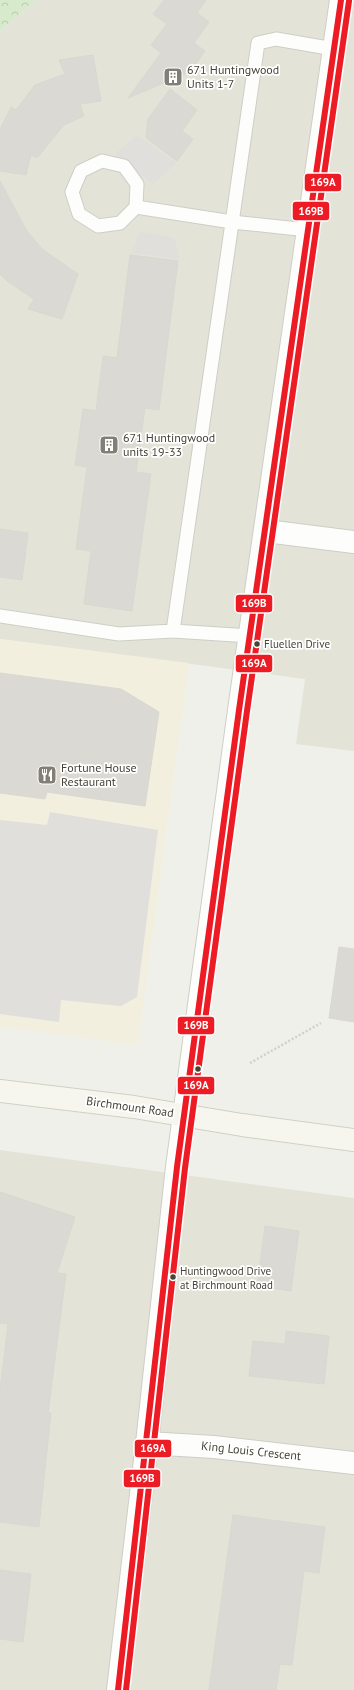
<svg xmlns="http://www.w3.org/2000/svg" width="354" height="1690" font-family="'PT Sans',sans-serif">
<defs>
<pattern id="park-crowns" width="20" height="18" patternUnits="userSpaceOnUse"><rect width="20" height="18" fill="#d7eacc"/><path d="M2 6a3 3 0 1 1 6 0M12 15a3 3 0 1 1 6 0" fill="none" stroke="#bacab0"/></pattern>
</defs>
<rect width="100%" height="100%" fill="#f0f0eb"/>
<path fill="#e4e3d8" d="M36,0H354V751L296,744L305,679L0,639V31Z
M0,1150L354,1198V1690H0Z"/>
<path fill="#f2efde" d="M0,639L189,663L138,1045L0,1027Z"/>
<path fill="url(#park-crowns)" d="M0,0H36L0,31Z"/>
<path fill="#e0dfdb" d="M137,135L176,163L153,184L115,154Z
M139,231L174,238L180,259L132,253Z
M50,812L158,830L137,997L121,1006L61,1000L59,1022L0,1014V820L47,825Z"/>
<path fill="#dad9d3" stroke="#d8d8d1" d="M164,0H206L197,13L209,22L194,43L205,51L190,72L128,98L161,53L151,45L167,24L153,14Z
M93,55L101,101L80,104L84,116L64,125L37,158L31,155L26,175L0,171V129L11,107L16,110L35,85L65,74L59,60Z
M170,89L197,110L182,131L193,139L177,161L146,138L148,119Z
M0,181L27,231L42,249L78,274L62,319L28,309L34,299L7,281L0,274Z
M130,255L178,261L159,410L145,408L136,472L151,474L132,611L84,604L91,551L76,549L87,467L75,465L83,409L96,411L103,356L117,358Z
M0,529L28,533L22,580L0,577Z
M0,673L121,689L159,712L145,806L47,792L45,799L0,793Z
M339,947L354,949V1022L329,1018Z
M0,1192L75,1217L57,1273L66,1274L48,1413H51L39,1527L0,1522V1390L8,1324L0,1323Z
M265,1226L299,1231L291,1291L257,1286Z
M286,1331L329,1336L324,1384L249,1376L253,1341L285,1344Z
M233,1515L325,1527L319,1573L304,1571L292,1665L280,1664L276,1690H209Z
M0,1570L31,1574L23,1642L0,1639Z"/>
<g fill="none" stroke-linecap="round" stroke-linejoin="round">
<g stroke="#cecec8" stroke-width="15">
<path id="service" d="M102,161L124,166L137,184L136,207L120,223L98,226L79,214L72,192L81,171Z
M136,207L232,222L308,230
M0,616L119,634L173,631
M250,636L173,631L258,43L276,39L334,49"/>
</g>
<g stroke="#cecec8" stroke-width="24">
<path id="minor" d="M266,531L354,542
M147,1443L214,1447L354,1463"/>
</g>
<g stroke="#cecec8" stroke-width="24">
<path id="tertiary" d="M118,1690L147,1443L177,1167L239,710L341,0"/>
</g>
<g stroke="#d0d0c4" stroke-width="24">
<path id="secondary" d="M0,1091L134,1107L242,1125L354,1140"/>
</g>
<path stroke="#d1d0cc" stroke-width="2.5" stroke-dasharray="2 2" stroke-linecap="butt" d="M250,1063L321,1023"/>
<use href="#service" stroke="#fdfdfc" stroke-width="13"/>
<use href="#minor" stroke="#fdfdfc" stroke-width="22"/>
<use href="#tertiary" stroke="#fdfdfc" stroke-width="22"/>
<use href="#secondary" stroke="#f6f6ef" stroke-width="22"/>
<g stroke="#fff" stroke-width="9">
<path id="bus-1" d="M118,1690L177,1167L239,710L341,0"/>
</g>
<g stroke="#fff" stroke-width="9">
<path id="bus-2" d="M126,1690L185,1168L247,711L349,1"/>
</g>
<use href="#bus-1" stroke="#ed1c24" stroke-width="6"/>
<use href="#bus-2" stroke="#ed1c24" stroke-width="6"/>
</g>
<defs>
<g id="building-square" transform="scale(1)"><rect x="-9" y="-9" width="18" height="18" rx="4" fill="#828076" stroke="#fff"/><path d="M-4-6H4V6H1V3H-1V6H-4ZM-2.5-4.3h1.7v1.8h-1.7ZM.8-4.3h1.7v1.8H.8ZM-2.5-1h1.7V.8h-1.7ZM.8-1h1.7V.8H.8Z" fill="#fff"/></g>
<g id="restaurant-square" transform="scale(1)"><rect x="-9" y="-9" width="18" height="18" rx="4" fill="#828076" stroke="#fff"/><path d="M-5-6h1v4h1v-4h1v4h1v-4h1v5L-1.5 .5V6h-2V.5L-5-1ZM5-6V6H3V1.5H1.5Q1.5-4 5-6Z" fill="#fff"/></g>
</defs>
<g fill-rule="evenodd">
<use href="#building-square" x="173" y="77"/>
<use href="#building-square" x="109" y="445"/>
<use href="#restaurant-square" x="47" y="775"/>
</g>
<g fill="#464437" stroke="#fff" stroke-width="1.5">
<circle cx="257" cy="644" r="3.5"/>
<circle cx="198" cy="1069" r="3.5"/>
<circle cx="173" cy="1277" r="3.5"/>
</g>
<g text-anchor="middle" stroke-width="3.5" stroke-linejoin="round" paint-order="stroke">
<g font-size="11" fill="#464437" stroke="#fff" text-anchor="start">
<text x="264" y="648">Fluellen Drive</text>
<text x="180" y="1275">Huntingwood Drive<tspan x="180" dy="14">at Birchmount Road</tspan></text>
</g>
<g font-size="12" fill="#464437" stroke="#fff" text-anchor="start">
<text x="187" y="74">671 Huntingwood<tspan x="187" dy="14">Units 1-7</tspan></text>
<text x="123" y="442">671 Huntingwood<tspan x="123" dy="14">units 19-33</tspan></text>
<text x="61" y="772">Fortune House<tspan x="61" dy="14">Restaurant</tspan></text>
</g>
<g font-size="12" fill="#464437" stroke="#fff">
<text transform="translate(130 1107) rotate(8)" y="4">Birchmount Road</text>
<text transform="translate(251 1451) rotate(6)" y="4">King Louis Crescent</text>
</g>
</g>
<g stroke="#fff" stroke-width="1.5">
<rect x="304" y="173" width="38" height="19" rx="4" fill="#ed1c24"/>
<rect x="292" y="201" width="38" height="20" rx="4" fill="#ed1c24"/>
<rect x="235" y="594" width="38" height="19" rx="4" fill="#ed1c24"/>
<rect x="235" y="654" width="38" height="19" rx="4" fill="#ed1c24"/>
<rect x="177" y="1016" width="38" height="19" rx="4" fill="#ed1c24"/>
<rect x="177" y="1076" width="38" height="19" rx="4" fill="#ed1c24"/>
<rect x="134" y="1439" width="38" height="19" rx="4" fill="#ed1c24"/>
<rect x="123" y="1469" width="38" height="19" rx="4" fill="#ed1c24"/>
</g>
<g font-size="11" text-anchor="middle" font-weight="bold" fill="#fff">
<text x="323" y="186">169A</text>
<text x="311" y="215">169B</text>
<text x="254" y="607">169B</text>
<text x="254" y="667">169A</text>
<text x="196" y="1029">169B</text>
<text x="196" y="1089">169A</text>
<text x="153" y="1452">169A</text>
<text x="142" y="1482">169B</text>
</g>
</svg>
